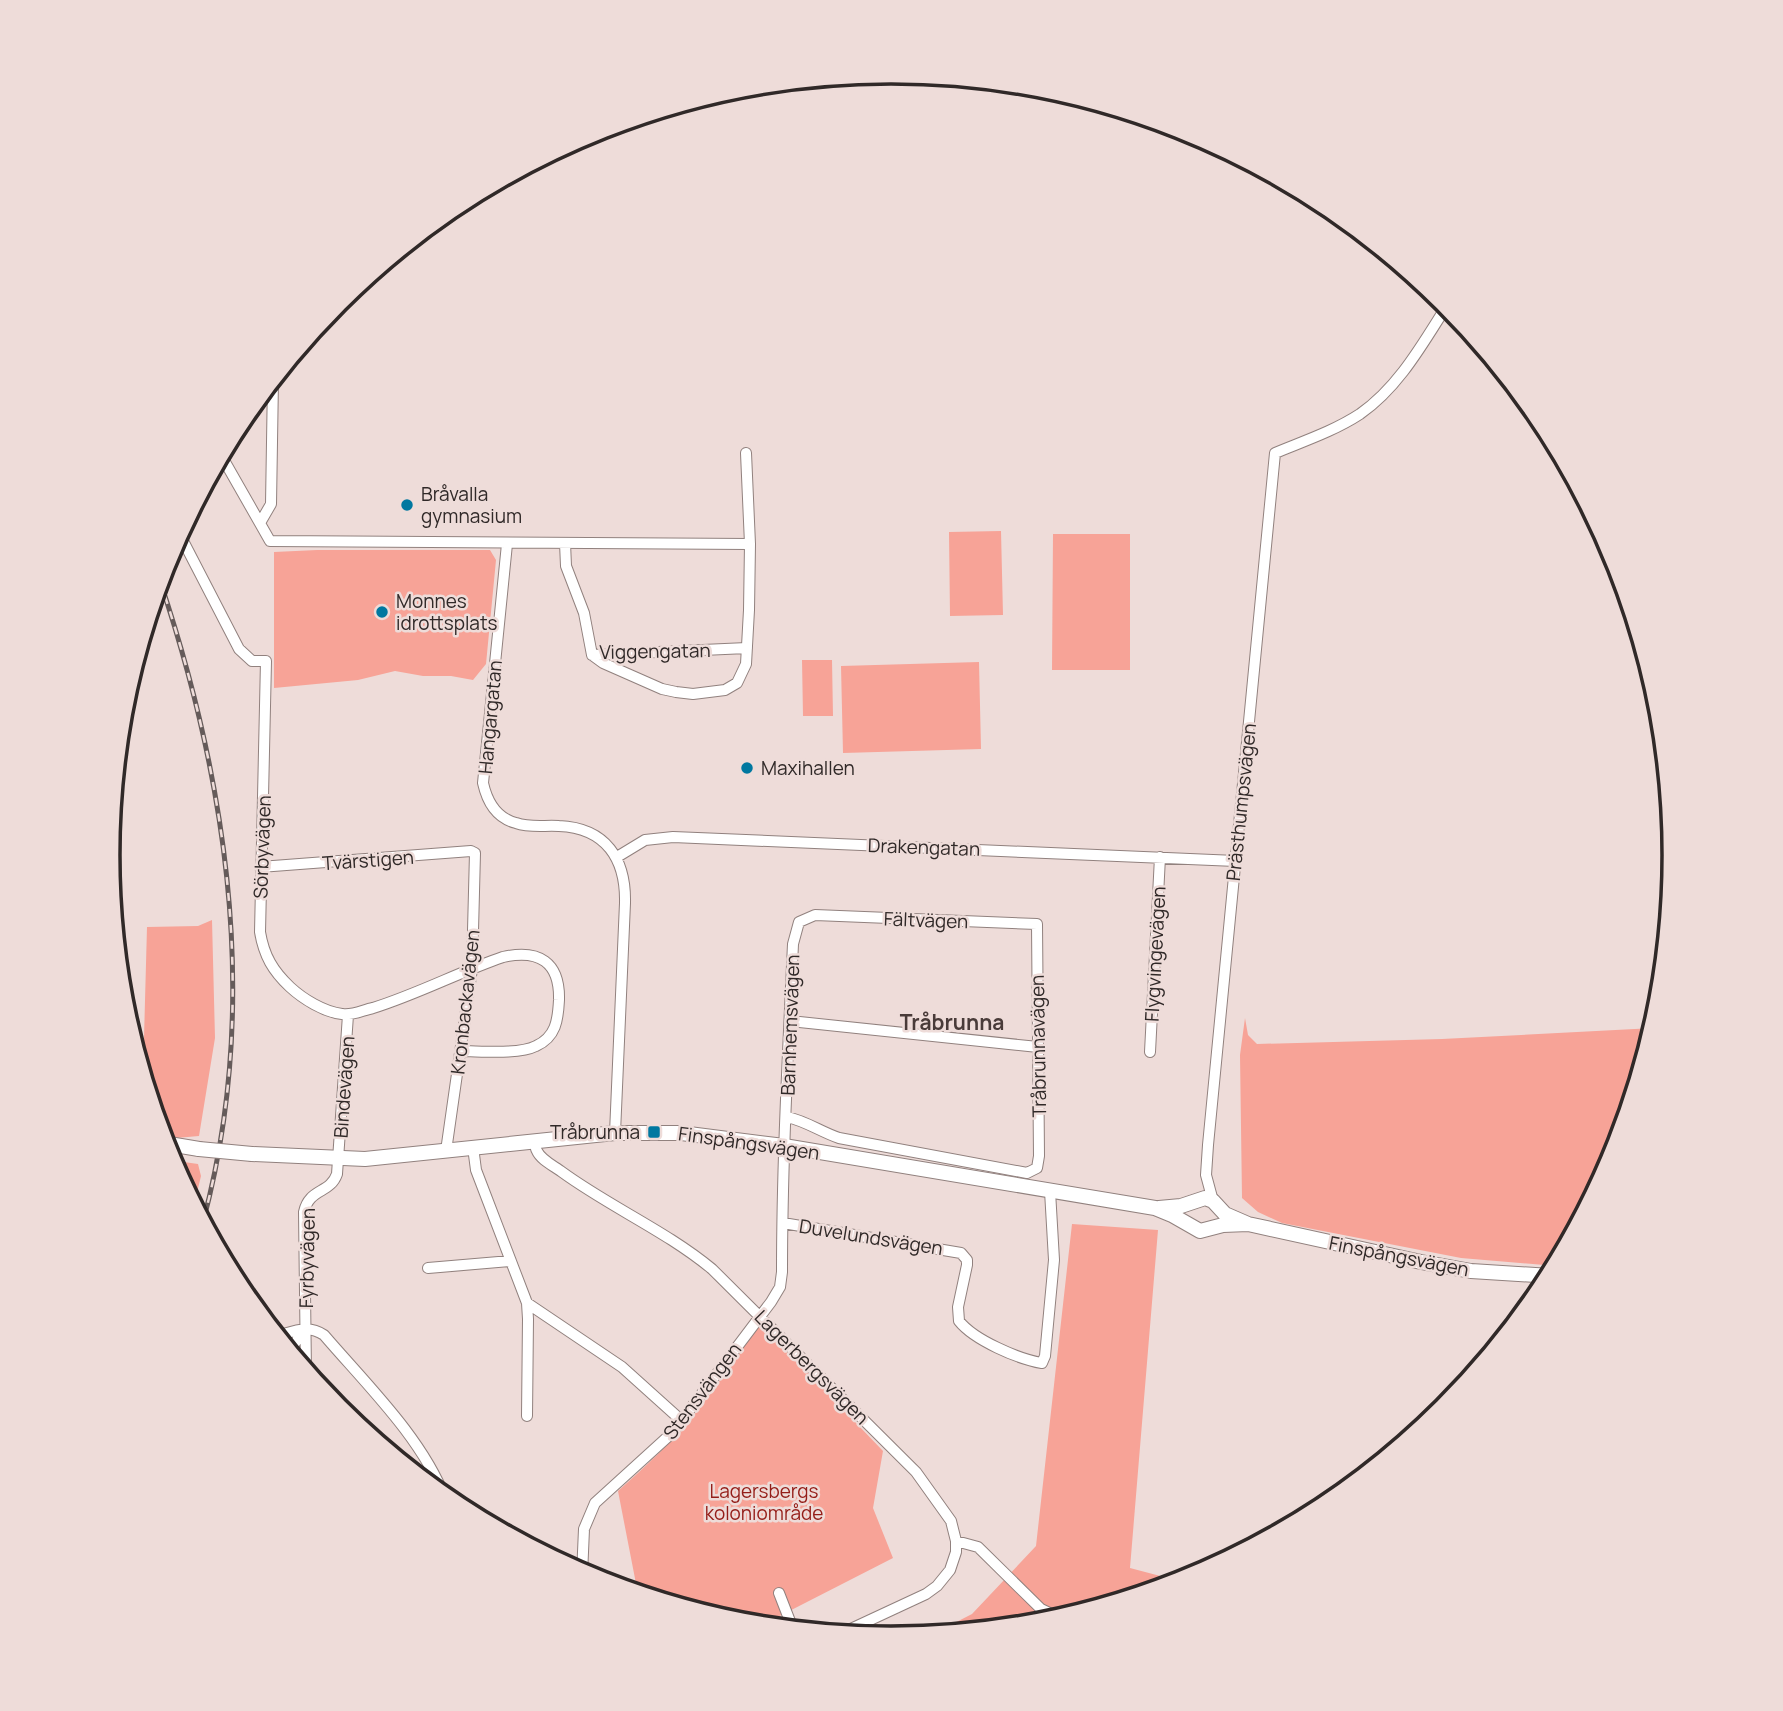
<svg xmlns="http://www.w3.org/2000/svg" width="1783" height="1711" font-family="Manrope,sans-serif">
<rect width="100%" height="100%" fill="#eedcd9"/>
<path fill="#f7a397" d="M1001,531L1003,615L950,616L949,532Z
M1053,534H1130V670H1052Z
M317,550H490L496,560L486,664L473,680L451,676H423L395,671L358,680L274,688V552Z
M802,660H832L833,716H803Z
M979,662L981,749L843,753L841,666Z
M212,920L215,1038L199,1136L176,1138L160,1131L143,1075L147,927L198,926Z
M1245,1018L1248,1035L1257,1044L1442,1039L1654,1028L1615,1156L1556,1266L1461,1258L1282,1223L1258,1212L1242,1198L1240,1055Z
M170,1160L198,1164L201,1176L194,1205Z
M1072,1224L1158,1230L1130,1568L1183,1582L1044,1624L929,1636L972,1614L1036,1546Z
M761,1324L883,1451L873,1508L893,1558L760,1626L738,1624L638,1594L618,1491C645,1467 671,1443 694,1415C718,1386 737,1353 761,1324Z"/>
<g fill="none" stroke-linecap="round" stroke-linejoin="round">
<g stroke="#91817e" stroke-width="12">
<path id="minor" d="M221,455L270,541L750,544
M260,523L271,504L273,380
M179,533L239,649L252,661H266L260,932C264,956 273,971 290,987C303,999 324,1012 342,1014C352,1016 363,1010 373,1008C418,994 459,972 503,957C539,949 560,962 559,1000C558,1020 556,1037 536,1046C518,1055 481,1051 460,1051
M565,543L566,566L584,613L592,655L747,648
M507,544L483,783C487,801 496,818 516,823C530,828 545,825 559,826C606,828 626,859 625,903L615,1133
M592,655L603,663L662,689L676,692L693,694L725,690L737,683L746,664L749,610L750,544L746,453
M617,857L645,840L673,837L1236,861
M260,867L471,851L475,853L472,969L446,1151
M790,1021L1038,1047
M1150,1052L1160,857
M535,1140C535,1144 535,1148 537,1151C541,1160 554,1166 562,1172C610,1207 666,1231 712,1269L916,1472L951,1521L956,1541V1552L950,1570L937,1586L926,1594L840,1634
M473,1147L476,1170L527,1303L622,1367L682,1421
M1213,1201L1206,1175L1208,1145L1275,453C1304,441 1334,431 1360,414C1399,387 1423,343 1448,304
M783,1223L961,1253L967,1260V1265L958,1307L959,1321C974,1340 1018,1359 1042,1363L1045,1356L1054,1260L1050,1191
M428,1268L511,1261
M527,1303L528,1319L527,1416
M277,1336C295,1331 308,1324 324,1335C366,1384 422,1438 445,1498
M289,1351L306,1328
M306,1372L304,1212C309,1188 330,1194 337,1174L348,1015
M956,1541L978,1547L1041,1609L1062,1619
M582,1575L584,1529L595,1503L672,1433L771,1302L780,1287L782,1272C782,1163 788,1054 793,944L799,922L815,915L1037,924L1039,1156L1037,1168L1027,1173L839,1138C821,1132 806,1121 787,1117
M779,1593L793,1629"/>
</g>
<g stroke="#91817e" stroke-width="16">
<path id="secondary" d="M163,1143L199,1149
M252,1154L365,1159L615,1133H681L784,1146L1155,1208L1172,1215L1200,1231L1223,1225L1248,1224
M1159,1208L1181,1206L1205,1198L1213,1201L1225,1214L1248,1224L1421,1262L1471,1271L1551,1276"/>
</g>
<use href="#minor" stroke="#fff" stroke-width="10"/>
<use href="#secondary" stroke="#fff" stroke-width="14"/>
<g stroke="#655b5a" stroke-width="5">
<path id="rail" d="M160,581C229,787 260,1009 203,1222"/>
</g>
<use href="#rail" stroke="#eedcd9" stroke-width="2.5" stroke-dasharray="8" stroke-linecap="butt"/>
<g stroke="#91817e" stroke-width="16" stroke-linecap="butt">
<path id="secondary-bridge" d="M199,1149L252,1154"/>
</g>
<use href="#secondary-bridge" stroke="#fff" stroke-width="14"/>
</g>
<g fill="#0078a0" stroke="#eedcd9" stroke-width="2.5">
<circle cx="407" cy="505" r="7"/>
<circle cx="382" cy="612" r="7"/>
<circle cx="747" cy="768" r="7"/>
<rect x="647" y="1125" width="14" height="14" rx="3.5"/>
</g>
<g text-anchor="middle" stroke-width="5" stroke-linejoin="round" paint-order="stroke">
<g font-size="19" fill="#302928" stroke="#eedcd9" text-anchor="start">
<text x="421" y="501">Bråvalla<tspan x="421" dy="22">gymnasium</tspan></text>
<text x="396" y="608">Monnes<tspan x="396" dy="22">idrottsplats</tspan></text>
<text x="761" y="775">Maxihallen</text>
<text x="640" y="1139" text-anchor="end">Tråbrunna</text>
</g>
<g font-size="19" fill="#302928" stroke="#eedcd9">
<text transform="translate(655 651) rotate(-1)" y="7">Viggengatan</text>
<text transform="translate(490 717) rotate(-85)" y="7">Hangargatan</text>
<text transform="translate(1241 802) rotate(-84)" y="7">Prästhumpsvägen</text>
<text transform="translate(262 847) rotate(-88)" y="7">Sörbyvägen</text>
<text transform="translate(924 847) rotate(2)" y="7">Drakengatan</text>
<text transform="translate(368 860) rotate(-4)" y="7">Tvärstigen</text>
<text transform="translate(926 920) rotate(2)" y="7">Fältvägen</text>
<text transform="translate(1155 954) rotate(-87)" y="7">Flygvingevägen</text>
<text transform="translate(465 1002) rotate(-84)" y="7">Kronbackavägen</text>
<text transform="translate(790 1025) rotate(-88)" y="7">Barnhemsvägen</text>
<text transform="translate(1038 1046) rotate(-91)" y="7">Tråbrunnavägen</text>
<text transform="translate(344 1087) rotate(-86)" y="7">Bindevägen</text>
<text transform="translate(749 1143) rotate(8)" y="7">Finspångsvägen</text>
<text transform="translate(871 1237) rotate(9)" y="7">Duvelundsvägen</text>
<text transform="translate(1399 1256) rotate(11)" y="7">Finspångsvägen</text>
<text transform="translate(307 1258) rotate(-89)" y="7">Fyrbyvägen</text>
<text transform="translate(812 1367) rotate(45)" y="7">Lagerbergsvägen</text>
<text transform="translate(702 1391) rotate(-53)" y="7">Stensvängen</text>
</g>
<g font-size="19" fill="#941d18" stroke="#eedcd9">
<text x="764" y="1498">Lagersbergs<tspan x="764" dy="22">koloniområde</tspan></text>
</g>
<g font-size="21" font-weight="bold" fill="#493b39" stroke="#eedcd9">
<text x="952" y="1030">Tråbrunna</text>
</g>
</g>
<path d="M0 0H1783V1711H0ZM120 855a771 771 0 1 1 1542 0a771 771 0 1 1-1542 0Z" fill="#eedcd9" fill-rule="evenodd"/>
<path fill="none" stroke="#302928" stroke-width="3.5" d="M120 855a771 771 0 1 1 1542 0a771 771 0 1 1-1542 0Z"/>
</svg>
